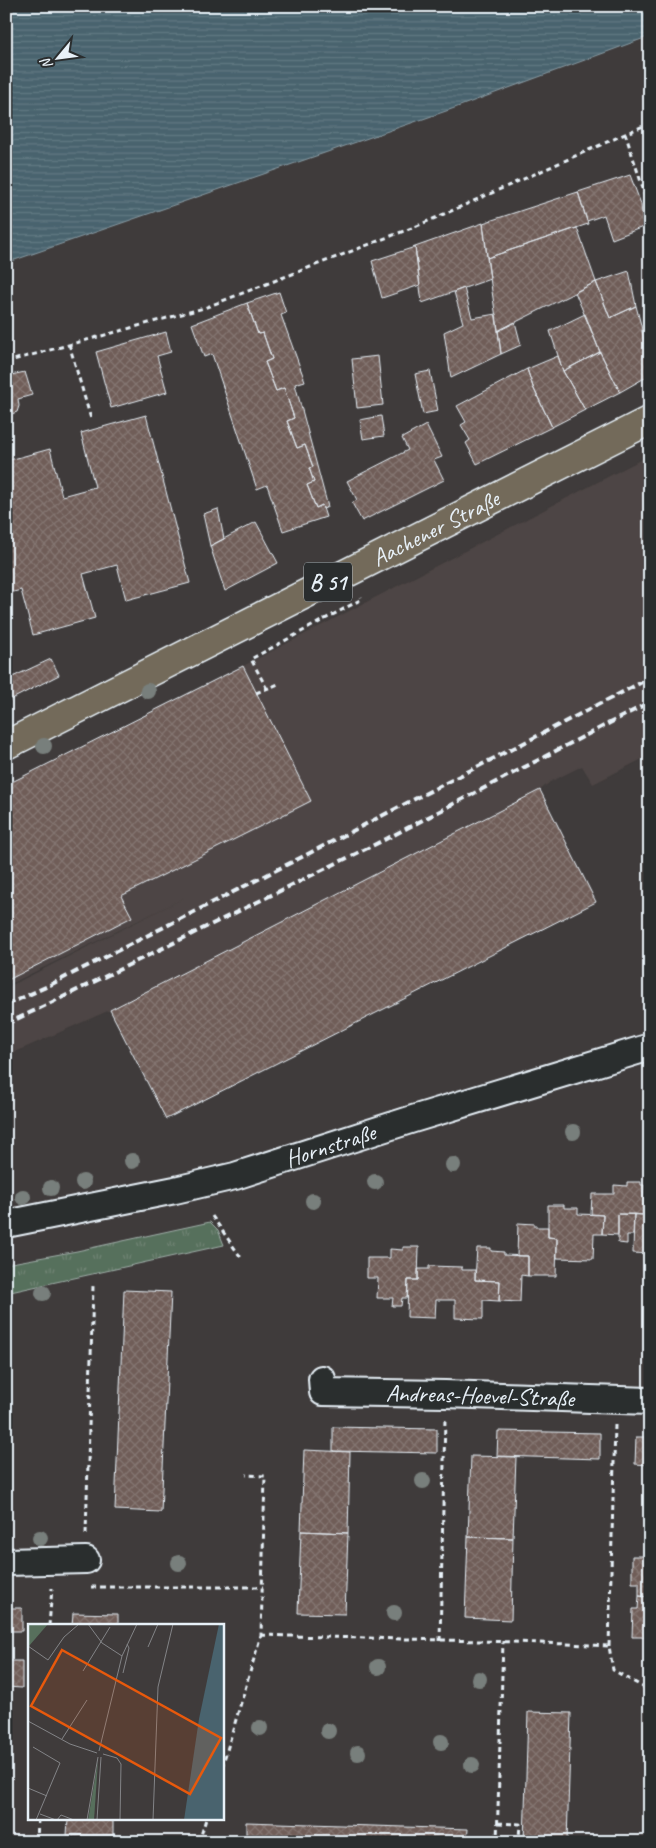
<svg xmlns="http://www.w3.org/2000/svg" width="656" height="1848" font-family="Caveat,sans-serif">
<defs>
<pattern id="grass-tufts" width="24" height="20" patternUnits="userSpaceOnUse" patternTransform="scale(1.25)"><rect width="24" height="20" fill="#576f5c"/><path d="M3 7l-1-3M5 7V3M7 7l1-3M15 17l-1-3M17 17v-4M19 17l1-3" fill="none" stroke="#6f8474"/></pattern>
<pattern id="water-rules" width="6" height="5" patternUnits="userSpaceOnUse" patternTransform="scale(1.25)"><rect width="6" height="5" fill="#49636e"/><path d="M0 2.5h6" fill="none" stroke="#637a83"/></pattern>
<pattern id="building-cross-hatch" width="8" height="8" patternUnits="userSpaceOnUse" patternTransform="scale(1.25)"><rect width="8" height="8" fill="#6f5d58"/><path d="M0 0l8 8M0 8l8-8" fill="none" stroke="#847571"/></pattern>
</defs>
<rect width="100%" height="100%" fill="#3f3b3b"/>
<filter id="ink" filterUnits="userSpaceOnUse"><feTurbulence type="fractalNoise" baseFrequency=".02" numOctaves="2"/><feDisplacementMap in="SourceGraphic" scale="10" xChannelSelector="R" yChannelSelector="G"/><feConvolveMatrix kernelMatrix="1 2 1 2 8 2 1 2 1" color-interpolation-filters="sRGB"/></filter>
<g filter="url(#ink)">
<path fill="#4d4544" d="M650,455V755L593,784L582,766L550,782L540,790L110,1010L6,1056V988L186,897L6,986V785L243,666Z"/>
<path fill="url(#grass-tufts)" stroke="#a0b0aa" d="M210,1222L218,1230L224,1245L6,1293V1264L77,1251Z"/>
<path fill="url(#water-rules)" stroke="#899ca5" d="M6,6H650V36L449,110L6,263Z"/>
<path fill="url(#building-cross-hatch)" stroke="#e8f1f8" d="M630,175L641,204L643,227L612,239L604,215L587,221L578,192Z
M578,192L588,224L487,258L483,223Z
M483,223L490,279L422,303L415,247Z
M577,228L596,282L498,331L487,258Z
M415,247L420,285L382,298L372,261Z
M629,271L636,306L610,318L596,282Z
M596,282L610,318L636,306L641,325L650,375L620,392L600,352L575,292Z
M464,288L472,318L496,314L501,354L451,378L444,332L463,323L454,292Z
M279,292L286,313L281,315L305,381L295,384L328,507L323,509L322,505L316,508L307,485L314,482L309,468L313,467L305,445L297,448L287,421L294,418L284,388L276,391L265,362L272,359L263,333L258,334L247,303Z
M247,303L258,334L263,333L272,359L265,362L276,391L284,388L294,418L287,421L297,448L305,445L313,467L309,468L314,482L307,485L316,508L322,505L326,517L283,531L267,485L257,489L212,354L204,357L192,324Z
M585,314L600,352L563,371L550,331Z
M515,322L521,345L501,354L498,331Z
M166,332L171,352L157,356L167,392L111,408L96,352Z
M600,352L620,392L585,410L563,371Z
M378,356L383,405L357,408L352,359Z
M558,356L563,371L585,410L552,427L533,387L527,369Z
M527,369L533,387L552,427L477,464L466,443L470,440L461,425L466,422L457,406Z
M430,371L438,411L423,414L415,374Z
M25,372L32,395L18,399L19,406L17,412L6,416V376Z
M146,415L190,583L126,600L117,565L83,574L95,618L33,635L21,590L6,594V461L50,449L62,496L95,487L81,433Z
M381,416L384,436L363,439L360,420Z
M426,425L442,457L434,460L444,480L362,521L352,503L357,500L347,481L408,450L402,438Z
M218,509L224,539L210,546L203,514Z
M256,522L278,563L225,591L210,546Z
M51,659L59,675L6,702V680Z
M243,666L311,801L121,896L132,917L6,981V785Z
M540,790L596,902L166,1119L110,1010Z
M627,1182H641V1185H644L643,1215L618,1214V1235L602,1234L603,1215L591,1214L592,1194H614V1185L627,1186Z
M643,1204H650V1254L633,1253L634,1214L643,1215Z
M548,1205H564V1208H578V1214L603,1215L602,1234H594L593,1259L557,1258V1238L548,1237Z
M618,1214H634L633,1235H627V1244L618,1243Z
M518,1223L535,1224V1227H548V1237L557,1238L556,1276H528V1256H517Z
M403,1247H419L418,1280H408L407,1298H402L401,1306H392L393,1298H377L378,1278H367V1258H390V1249L403,1250Z
M477,1248H491V1251L504,1252V1255L528,1256V1276L521,1275L520,1302L499,1301L500,1281L475,1280Z
M429,1266L462,1267V1270H475V1280L500,1281L499,1301L483,1300V1319L455,1318V1300H436L435,1318L407,1317L408,1280H418V1269H429Z
M124,1290L171,1292L161,1512L115,1510Z
M333,1427L437,1429V1453L333,1451Z
M498,1431L600,1433V1459L497,1456Z
M636,1437H650V1465L635,1464Z
M304,1450L350,1452L348,1533L301,1531Z
M471,1456L516,1457L513,1538L468,1537Z
M301,1531L348,1533L345,1614L298,1613Z
M468,1537L513,1538L511,1620L465,1618Z
M632,1556H650V1597L639,1596V1583H632Z
M639,1596L650,1597V1637H632L633,1609H638Z
M6,1608H22V1631H6Z
M73,1613L118,1614V1626H72Z
M6,1661H22V1688L6,1687Z
M528,1712L571,1713L567,1842H524Z
M68,1819H113V1835H67Z
M246,1822L468,1829L467,1842H246Z
M114,1833V1842H70L73,1836L113,1835Z"/>
<g fill="none" stroke-linecap="round" stroke-linejoin="round">
<g stroke="#e8f1f8" stroke-width="30">
<g id="minor">
<path id="s1" d="M6,1224L175,1190L235,1176L413,1119L650,1047"/>
<path id="s2" d="M322,1379L323,1392L445,1394L650,1401"/>
<path d="M6,1562L86,1560"/>
</g>
</g>
<g stroke="#e8f1f8" stroke-width="31">
<g id="major">
<path id="s3" d="M6,745L650,420"/>
</g>
</g>
<path stroke="#e8f1f8" stroke-width="3" stroke-dasharray="5 4" stroke-linecap="butt" d="M625,133L643,188L650,225
M69,344L91,419
M6,362L204,308L417,226L650,123
M267,689L251,659L362,599L361,597
M256,693L281,683
M212,1216L242,1259
M86,1534L93,1286
M91,1587H263
M49,1626L52,1588
M261,1635C377,1639 493,1640 609,1646L613,1670L650,1691
M440,1641L445,1419
M609,1646L615,1425
M222,1767L261,1635L265,1476L246,1475
M647,1788L650,1711
M498,1823L520,1824L519,1838L524,1839
M37,1842L38,1819
M199,1842L206,1819
M497,1842L503,1641"/>
<use href="#minor" stroke="#2a2d2e" stroke-width="26"/>
<use href="#major" stroke="#736b5a" stroke-width="28"/>
<path stroke="#e8f1f8" stroke-width="4" stroke-dasharray="8 4" stroke-linecap="butt" d="M6,1005L48,986L298,859L650,678
M6,1024L61,998L386,839L650,702"/>
</g>
<g fill="#787f7c">
<circle cx="148" cy="691" r="8"/>
<circle cx="44" cy="746" r="8"/>
<circle cx="573" cy="1132" r="8"/>
<circle cx="132" cy="1161" r="8"/>
<circle cx="453" cy="1165" r="8"/>
<circle cx="83" cy="1182" r="8"/>
<circle cx="375" cy="1182" r="8"/>
<circle cx="51" cy="1188" r="8"/>
<circle cx="23" cy="1197" r="8"/>
<circle cx="313" cy="1201" r="8"/>
<circle cx="43" cy="1293" r="8"/>
<circle cx="423" cy="1481" r="8"/>
<circle cx="40" cy="1538" r="8"/>
<circle cx="179" cy="1563" r="8"/>
<circle cx="394" cy="1613" r="8"/>
<circle cx="378" cy="1667" r="8"/>
<circle cx="479" cy="1679" r="8"/>
<circle cx="260" cy="1728" r="8"/>
<circle cx="328" cy="1731" r="8"/>
<circle cx="441" cy="1742" r="8"/>
<circle cx="358" cy="1753" r="8"/>
<circle cx="472" cy="1765" r="8"/>
</g>
</g>
<g text-anchor="middle" stroke-width="4" stroke-linejoin="round" paint-order="stroke">
<rect fill="#2a2d2e" stroke="#afb6bb" stroke-width="1" x="304" y="562.5" width="48" height="39" rx="4"/>
<g font-size="22" font-weight="bold" fill="#e8f1f8">
<text x="328" y="590">B 51</text>
</g>
<g font-size="24" fill="#e8f1f8" stroke="#2a2d2e">
<text dy="8" stroke="none"><textPath href="#s3" startOffset="481">Aachener Straße</textPath></text>
<text dy="8" stroke="none"><textPath href="#s1" startOffset="334">Hornstraße</textPath></text>
<text dy="8" stroke="none"><textPath href="#s2" startOffset="170">Andreas-Hoevel-Straße</textPath></text>
</g>
</g>
<g transform="translate(28 1624)">
<rect width="196" height="196" fill="#3f3b3b"/>
<path d="M70,137L66,196H60Z" fill="#576f5c"/>
<path d="M2,0H20L1,22L0,2Z" fill="#576f5c"/>
<path d="M191,0H197L196,196H156L171,95Z" fill="#49636e"/>
<path fill="none" stroke="#838487" stroke-width="1" d="M60,0L74,19L94,32M0,22L20,36L36,13L51,0M120,23L130,0M55,47L82,3M95,49L101,24L99,20M0,97L42,120L69,129M34,115L59,76M5,123L32,139L8,196M71,127L94,32L109,0M75,130L89,134L93,140L92,196M0,164L19,172M12,190L28,196M29,196L33,191L46,196M59,196L70,133M69,196L73,133M125,196L130,63L145,0"/>
<path fill="#e8590c" fill-opacity="0.15" stroke="#e8590c" stroke-width="2.5" d="M34,26L193,114L162,170L3,82Z"/>
<rect width="196" height="196" fill="none" stroke="#e8f1f8" stroke-width="2.5"/>
</g>
<rect width="656" height="1848" fill="none" stroke="#2a2d2e" stroke-width="25"/>
<rect x="12" y="12" width="631" height="1823" fill="none" stroke="#e8f1f8" stroke-width="2" filter="url(#ink)"/>
<g transform="translate(58 58) rotate(241)" stroke="#2a2d2e" stroke-width="4" paint-order="stroke">
<path d="M0-4L9 19L0 12L-9 19Z" fill="#e8f1f8"/>
<text y="-8" font-size="14" font-weight="bold" text-anchor="middle" fill="#e8f1f8">N</text>
</g>
</svg>
